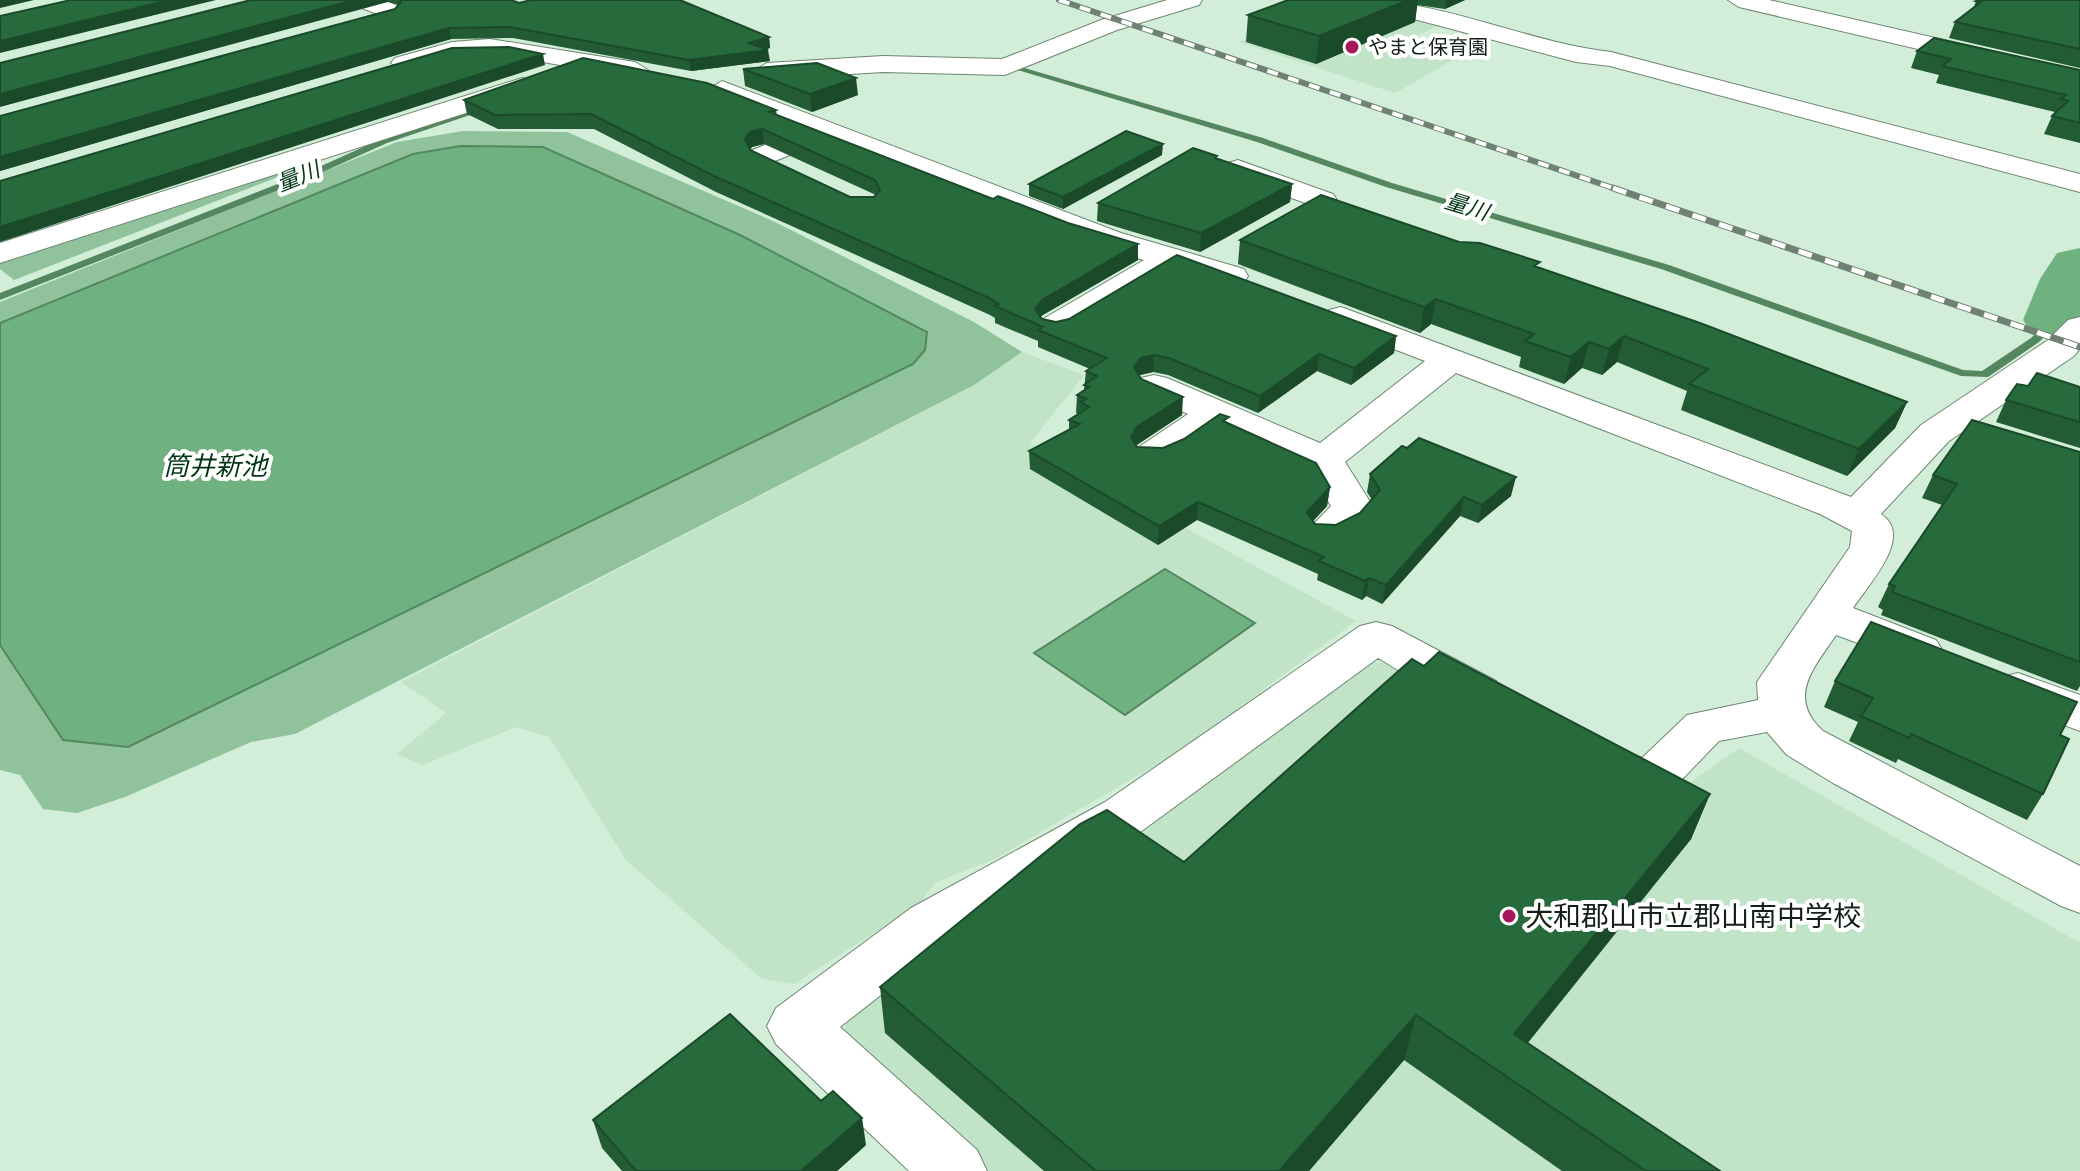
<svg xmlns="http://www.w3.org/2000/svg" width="2080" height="1171" font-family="Overpass,'Noto Sans JP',sans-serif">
<rect width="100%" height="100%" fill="#d2eed8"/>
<path fill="#c1e3c7" d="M1336,0L1443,23L1415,37L1467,52L1395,93L1239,42Z
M1022,352L1084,375L1030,443L1356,621L1186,747L993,860L936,882L918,905L794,984L762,979L626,860L549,737L516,727L423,765L397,754L446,713L401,682L974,385Z
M1370,662L1408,665L1659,804L1739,748L2080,943V1171H988L842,1039L854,998Z"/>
<path fill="#90c29b" d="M401,129L14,280L0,269V259Z
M463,131L567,132L773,221L974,322L1022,352L974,385L295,734L251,742L125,797L77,813L43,809L20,775L0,770V645L63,740L128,747L913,364L925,350L926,331L740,235L543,147L413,154L0,323V302L397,142Z"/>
<path fill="#6fb280" stroke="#548660" stroke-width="2" d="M460,146L543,147L740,235L927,332L925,350L913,364L128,747L63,740L0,645V323L413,154Z
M1165,569L1255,623L1125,715L1034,653Z"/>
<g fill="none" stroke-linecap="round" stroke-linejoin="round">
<path fill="#548660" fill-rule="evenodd" d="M1004,62L1263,138L1392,183L1669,265L1963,370L1982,371L2031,338L2053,318H2061L2062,320L2039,342L1988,377L1961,376L1661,269L1386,187L1257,142L1004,66Z
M481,107L488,109L387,143L314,176L0,300V293L308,172L381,139Z"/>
<path fill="#6fb280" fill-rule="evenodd" d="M2080,248V335L2057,341L2033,335L2023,320L2040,279L2057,253Z"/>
<g stroke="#6d8672" stroke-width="2">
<path id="minor" d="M351,0H383L453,27L457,32L453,37H437L354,5Z
M1167,0H1202L1199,5L1117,30L1005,75L883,72L767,79L754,71L767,63L883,56L1002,59L1101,20Z
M1358,0C1444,0 1525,42 1611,52L2080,174V192L1610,66L1576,62L1361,5Z
M1728,0H1769L2080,71V87L1739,7Z
M490,39L635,62L648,70L635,78L490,53L454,56L404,71L391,63L395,58L452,42Z
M522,78L531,80L535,86L531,92L0,263V243Z
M722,81L1121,233L1244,269L1248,276L1244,283L1232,286L1174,269L1067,333L1055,336L1043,333L1038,326L1043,319L1144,260L1099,247L828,140L742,174H722L718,168L722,162L803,130L713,95L709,89Z
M1238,160L1333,194L1337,200L1333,206L1322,209L1228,175L1224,169L1228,163Z
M1341,307L1851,497L1921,425L2048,340L2068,320L2080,317V348L2074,356L1949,441L1881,514C1915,536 1868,585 1853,608L1936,640L1943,651L1936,662L1920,666L1836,635C1814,668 1786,697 1823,731L2080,866V913L2061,906L1833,783L1787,755L1767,732L1719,741L1666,796L1648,802L1596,778L1589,765L1596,752L1614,747L1642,758L1687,715L1758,700L1757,682L1850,547L1852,531L1820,514L1456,373L1345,462L1374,508C1358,530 1341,547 1313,540L1307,531L1331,506L1309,467L1218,428C1194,444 1170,471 1139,463L1133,455L1139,447L1188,414L1141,394L1136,386L1141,378L1154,375L1167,378L1320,443L1425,361L1329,324L1324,317L1329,310Z
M1376,622L1392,626L1496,681L1503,693L1496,705C1457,716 1412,677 1378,658L1143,830L951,940L840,1027L977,1150L987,1171H909L776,1044L767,1026L776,1008L911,908L1105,802L1360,626Z
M2018,673L2080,695V731L2001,701L1994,689L2001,677Z"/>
</g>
<use href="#minor" fill="#fff" fill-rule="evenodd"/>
<g stroke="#6e8172" stroke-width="6">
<path id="rail-far1" d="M1059,0L1619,190"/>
</g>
<g stroke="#6e8172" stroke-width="7">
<path id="rail" d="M1613,188L2080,347"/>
</g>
<use href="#rail-far1" stroke="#fff" stroke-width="4" stroke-dasharray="11" stroke-linecap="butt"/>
<use href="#rail" stroke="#fff" stroke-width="5" stroke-dasharray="14" stroke-linecap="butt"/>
</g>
<path fill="#225b34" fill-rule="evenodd" d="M251,0H511L519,3L769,37L770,48L766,49L770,61L691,71L513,38L451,39L0,171V116L395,9L399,5L388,2Z
M1288,0H1465L1445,9L1417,5L1415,22L1316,64L1246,42L1248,15Z
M2080,0V68L1949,38L1955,22L1974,7L1976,1Z
M1917,51L2080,70V143L2044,134L2052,116L2055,112L1936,83L1939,75L1911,68Z
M743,69L858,95L812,112L745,86Z
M464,100L776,110L777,116L1138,260L1041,316L1042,319L1056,322L1396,336L1394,353L1351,385L1317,371L1258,413L1168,375L1153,372L1140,375L1139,377L1141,379L1182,415L1136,445L1137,447L1163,448L1228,423L1330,487L1327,506L1313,521L1315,524L1336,525L1360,513L1372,500L1367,492L1370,474L1511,496L1478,523L1460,516L1382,604L1366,596L1362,600L1317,580L1318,574L1197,520L1158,545L1030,469L1029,451L1069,430V420L1078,414L1076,413L1077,395L1084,390L1086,371L1090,369L1038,347V341L995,323V318L990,315L716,192L594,129H498L467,114ZM764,144L876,195L874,197H850L750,150L752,147Z
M1162,155L1063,209L1029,196V184Z
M1217,156V159L1292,184L1290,202L1200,252L1097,221L1098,203Z
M1240,240L1459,242L1538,268L1907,402L1895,428L1847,476L1681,410L1687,391L1617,362L1602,375L1582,368L1564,384L1519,367L1521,357L1431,324L1420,333L1238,264Z
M2028,386L2080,387V448L1996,422L2006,400Z
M2080,452V686L2077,691L1881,615L1883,610L1878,607L1889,584L1942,505L1922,498L1933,475Z
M1424,666L1710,794L1691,839L1527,1043L1720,1171H1562L1404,1060L1309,1171H1044L885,1033L880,987L1184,862Z
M1835,681L2060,735L2043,794L2027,820L1898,759L1896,763L1849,741L1858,722L1824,707Z
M593,1120L866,1145L837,1171H622L602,1148Z"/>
<path fill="#1b4a2a" d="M0,0H34L0,8Z
M170,0H216L0,53V41Z
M354,0H388V2L0,107V94Z
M1408,0H1418L1415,22L1316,64L1319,36Z
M1447,0H1465L1445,9Z
M449,28L451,39L0,171V157Z
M769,37L770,48L759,51L768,50L770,61L691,71L689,60Z
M543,54L545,65L0,242V227Z
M856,78L858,95L812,112L810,94Z
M762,129L764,144L752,147L746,154L745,139L750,132Z
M1163,144L1162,155L1063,209V197Z
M1292,184L1290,202L1200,252L1201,233Z
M1138,244V260L1041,316L1037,324L1035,309L1042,300Z
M1436,299L1431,324L1420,333L1424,307Z
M1396,336L1394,353L1351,385L1354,368Z
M1624,336L1617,362L1602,375L1609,349Z
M1589,342L1582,368L1564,384L1571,357Z
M1319,354L1317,371L1258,413L1260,396Z
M1154,355L1153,372L1140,375L1133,384L1134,367L1141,358Z
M1183,397L1182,415L1137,445L1131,437L1137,427Z
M1907,402L1895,428L1847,476L1859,449Z
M1516,477L1511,496L1478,523L1482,505Z
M1330,487L1327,506L1304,531L1307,512Z
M1464,497L1460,516L1382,604L1386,585Z
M1198,502L1197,520L1158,545L1159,526Z
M1369,578L1366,596L1362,600L1365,581Z
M1710,794L1691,839L1503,1074L1514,1034Z
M1416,1015L1404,1060L1309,1171H1279Z
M862,1118L866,1145L837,1171H801Z"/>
<path fill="#276a3c" stroke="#1b4a2a" stroke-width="2" fill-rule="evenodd" d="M71,0H170L0,41V16Z
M251,0H354L0,94V63Z
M400,0H511L519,3L531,0H680L769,37L749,43L768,50L689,60L510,27L449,28L0,157V116L395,9L401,2Z
M1288,0H1408L1319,36L1248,15Z
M1979,0H2080V49L1955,22L1981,2L1976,1Z
M1934,38L2080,70V123L2052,116L2068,101L2061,99L2066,95L1942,66L1951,59L1917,51Z
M509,47L543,54L0,227V181L452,48Z
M583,58L707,83L776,110L769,112L993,199L998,196L1068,223L1138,244L1042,300L1035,309L1042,319L1056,322L1069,319L1177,255L1396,336L1354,368L1319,354L1260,396L1169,358L1154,355L1141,358L1134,367L1141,379L1183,397L1137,427L1131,437L1137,447L1163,448L1184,439L1220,414L1229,417L1223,421L1316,463L1330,487L1307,512L1315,524L1336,525L1360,513L1380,490L1370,474L1402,446L1407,448L1419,438L1516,477L1482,505L1464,497L1386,585L1369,578L1365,581L1319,561L1324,557L1198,502L1159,526L1029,451L1080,424L1069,420L1089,407L1081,402L1086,399L1077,395L1089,387L1084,385L1097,376L1086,371L1107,358L1038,330L1043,327L995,306L999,304L989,298L714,176L591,114L495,115L464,100ZM762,129L875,180L880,190L874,197H850L750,150L745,139L750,132Z
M817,63L856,78L810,94L743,69Z
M1126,131L1163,144L1063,197L1029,184Z
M1193,148L1217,156L1215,158L1292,184L1201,233L1098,203Z
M1321,195L1459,242L1480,243L1540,262L1534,266L1700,323L1907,402L1859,449L1689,384L1708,369L1624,336L1609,349L1589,342L1571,357L1525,341L1534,334L1436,299L1424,307L1240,240Z
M2037,373L2080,387V422L2006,400L2017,384L2028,386Z
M1972,420L2080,452V662L1892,592L1895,586L1889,584L1957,484L1933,475Z
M1871,622L2077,702L2060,735L2069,739L2043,794L1911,734L1909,738L1861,716L1873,698L1835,681Z
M1439,652L1710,794L1514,1034L1720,1171H1646L1416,1015L1279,1171H1096L880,987L1080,824L1107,810L1184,862L1412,659L1424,666Z
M730,1014L821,1101L833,1091L862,1118L801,1171H636L593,1120Z"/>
<g fill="#a61757" stroke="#fff" stroke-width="3">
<circle cx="1352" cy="47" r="8"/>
<circle cx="1509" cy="916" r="8"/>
</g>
<g text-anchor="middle" stroke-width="8" stroke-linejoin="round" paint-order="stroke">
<g font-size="20" fill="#151f17" stroke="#fff" text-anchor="start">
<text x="1368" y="54">やまと保育園</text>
</g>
<g font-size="22" font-style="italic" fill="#003514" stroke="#fff">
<text transform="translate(298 176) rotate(-22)" y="8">量川</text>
<text transform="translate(1467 206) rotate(17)" y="8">量川</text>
</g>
<g font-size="26" font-style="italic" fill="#003514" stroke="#fff">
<text x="215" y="475">筒井新池</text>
</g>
<g font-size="28" fill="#151f17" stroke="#fff" text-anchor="start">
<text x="1525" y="926">大和郡山市立郡山南中学校</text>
</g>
</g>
</svg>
